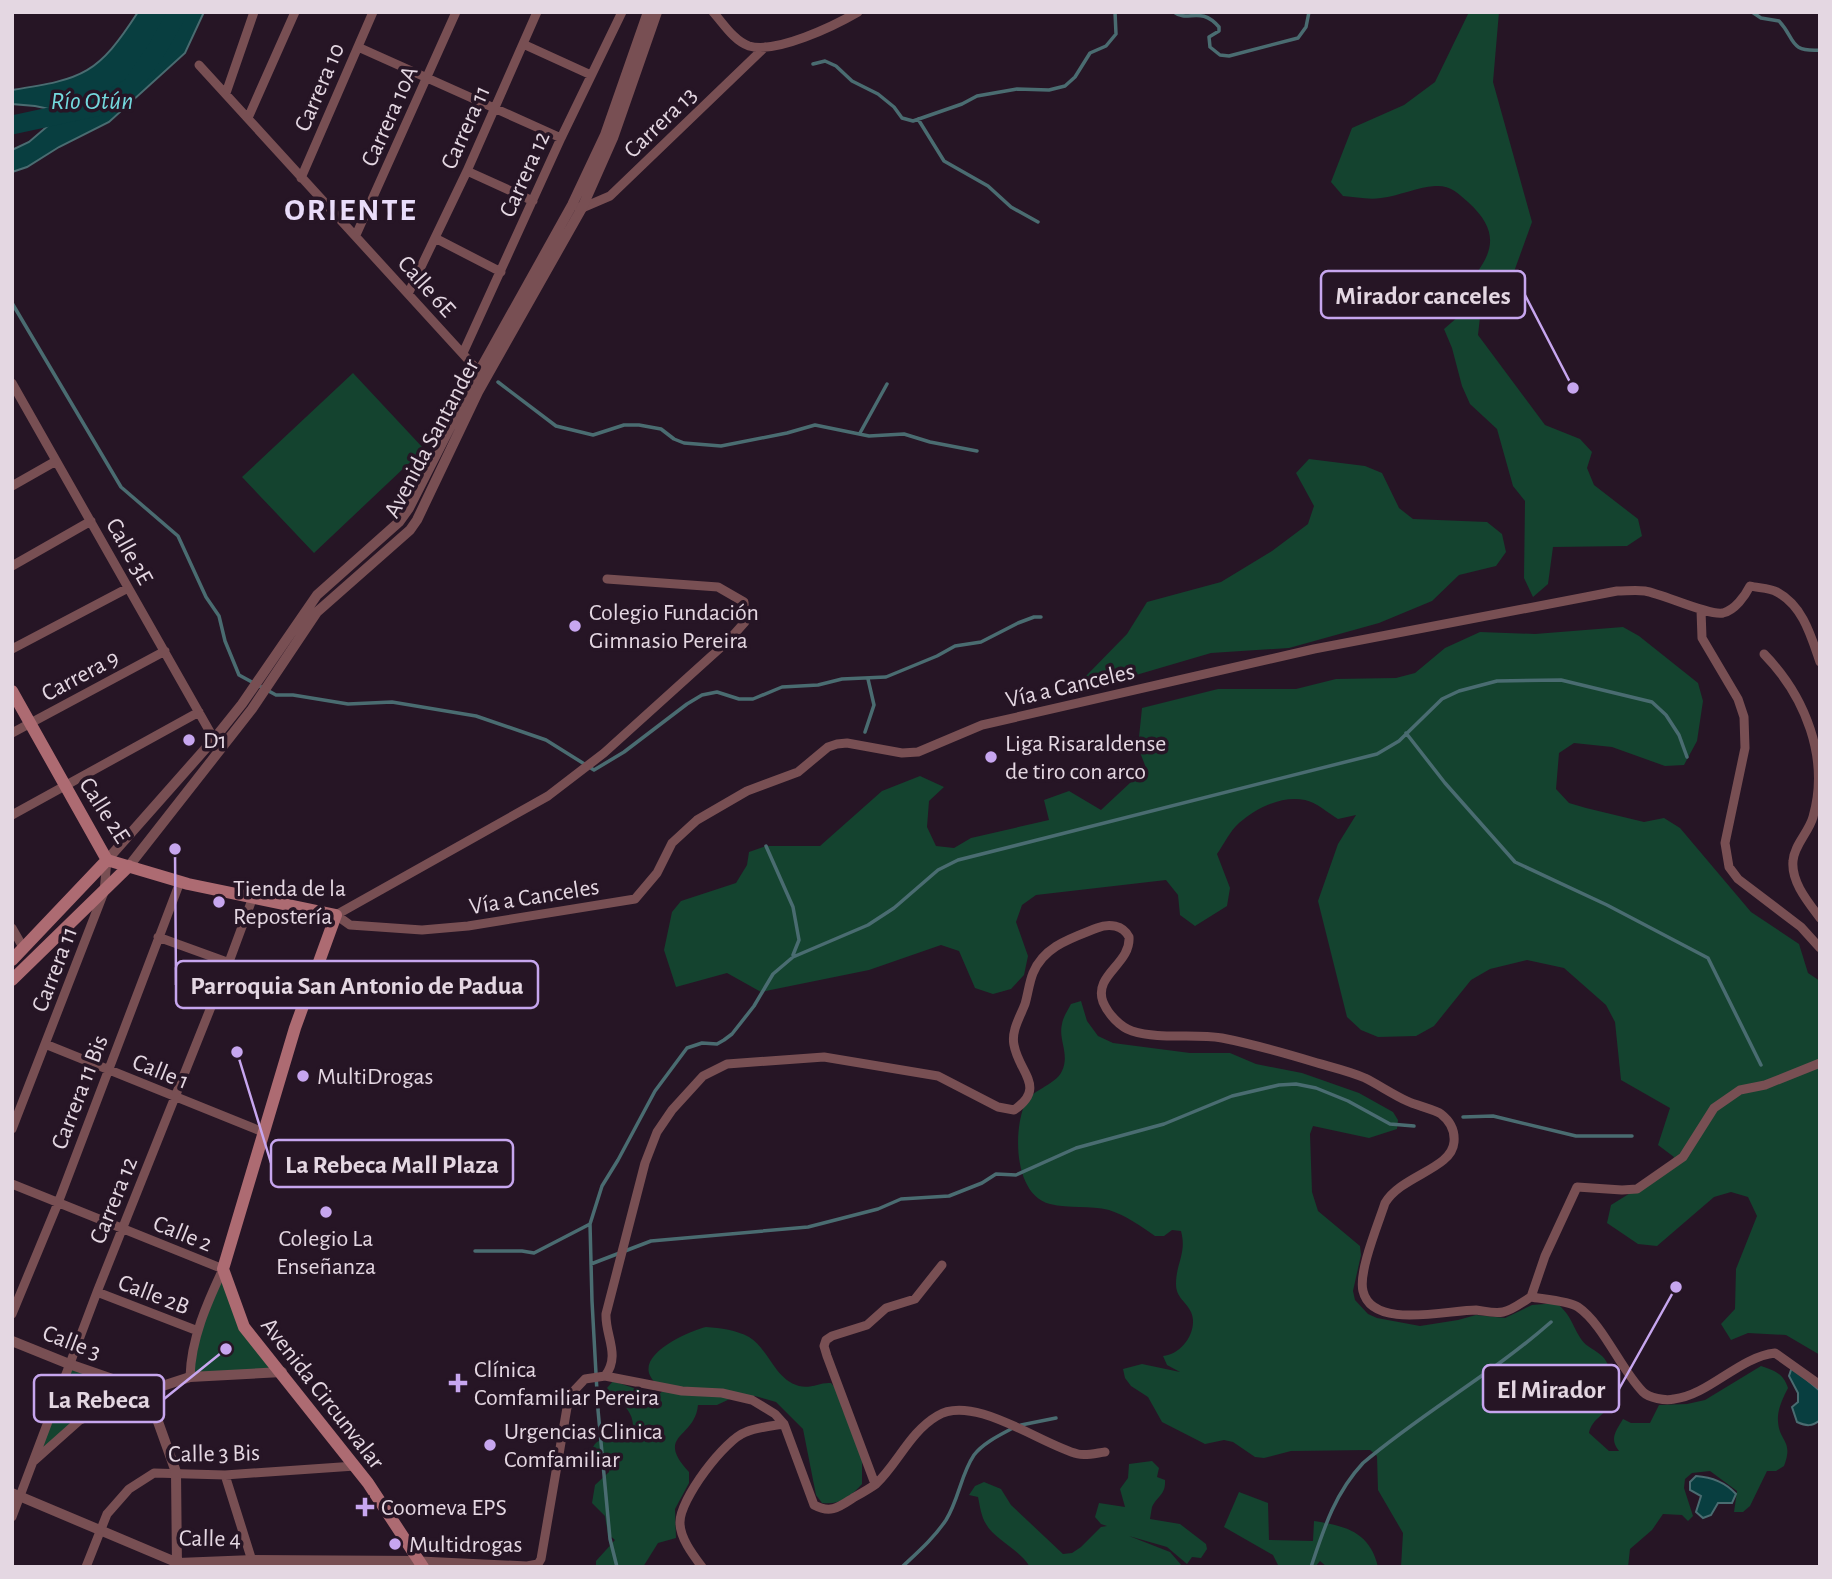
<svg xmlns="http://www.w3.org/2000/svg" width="1832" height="1579" font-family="'Alegreya Sans',sans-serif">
<rect width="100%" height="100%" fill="#261525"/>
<path fill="#14432f" d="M1469,12H1499L1493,82L1532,222L1507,291L1480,317L1478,335L1545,425L1580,439L1592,452L1587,468L1594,485L1638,519L1642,536L1627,546L1553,547L1548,584L1533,597L1524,578L1525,501L1513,486L1497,429L1470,404L1462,386L1452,348L1444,329L1459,316L1455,298C1486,264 1509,239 1468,202C1458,193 1450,185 1435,186C1417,187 1399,196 1381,198C1369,200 1355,197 1343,196L1331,182L1352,128L1404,105L1435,82Z
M353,373L424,449L314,553L242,477Z
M1309,459L1365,466L1382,473L1399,508L1413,519L1487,522L1502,534L1506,552L1496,566L1459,575L1432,601L1379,623L1289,648L1211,653L1102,685L1085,677L1127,634L1147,602L1221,582L1272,551L1308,524L1314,506L1296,473Z
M1623,627L1639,636L1698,683L1703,701L1697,741L1684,765L1665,766L1612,747L1574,743L1559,753L1556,789L1569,803L1586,808L1644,822L1664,818L1680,828L1751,912L1799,944L1808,973L1820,981V1355L1786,1335L1748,1333L1731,1340L1721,1324L1735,1309L1736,1269L1757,1216L1748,1197L1731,1192L1714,1197L1657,1246L1638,1244L1607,1223L1611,1205L1661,1174L1674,1157L1658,1145L1670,1108L1621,1080L1615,1022L1606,1005L1564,968L1527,960L1490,969L1471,980L1434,1026L1416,1036L1378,1037L1361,1030L1347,1017L1318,901L1338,844L1356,815L1338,819C1328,813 1316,802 1305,800C1282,795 1256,808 1239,823C1230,831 1224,844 1217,854L1230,888L1227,906L1195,926L1180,915L1178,895L1166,880L1036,895L1022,905L1016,922L1028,956L1024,975L1011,989L993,994L975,988L959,951L941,945L869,970L761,992L727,973L676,987L664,950L672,912L681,901L736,883L747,865L749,852L766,846H820L882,791L920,776L944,787L929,801L927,827L936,846L954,848L971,838L1049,820L1044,800L1069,791L1101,810L1146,768L1138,747L1142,708L1218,689H1296L1336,679L1396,678L1415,673L1445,648L1480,632L1535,634Z
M1081,1001L1087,1021L1098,1036L1113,1043L1190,1053H1230L1256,1064L1302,1073L1359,1093L1393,1112L1398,1120L1397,1129L1369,1138L1313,1126L1310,1134L1312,1192L1318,1211L1360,1246L1361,1255L1353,1291L1355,1300L1368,1314L1377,1318L1420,1326L1458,1320L1476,1315L1505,1318L1532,1305L1557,1303C1572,1317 1571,1323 1581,1339C1586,1347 1596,1350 1602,1356C1612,1365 1616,1390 1611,1403C1606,1415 1592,1418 1589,1433L1609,1451H1619C1609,1439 1616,1431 1623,1419L1631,1423H1650L1659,1405L1687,1404L1705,1400L1761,1366C1775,1371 1783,1373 1788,1388C1783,1398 1777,1410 1778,1421C1779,1442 1794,1440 1784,1466L1776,1471H1767L1750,1506L1743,1512H1734L1737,1491L1710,1471L1692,1473L1685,1479L1684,1488L1693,1516L1688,1521L1682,1515L1663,1514L1652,1530L1630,1549L1628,1567H1401L1403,1533L1378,1490L1377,1456L1370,1450L1291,1451L1264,1458L1255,1457L1233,1442L1224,1440L1205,1444L1162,1422L1148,1397L1131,1386L1125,1378L1123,1369L1142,1364L1180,1372L1167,1365L1163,1356C1182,1355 1199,1330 1191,1312C1186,1301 1176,1298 1176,1284C1176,1263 1187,1253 1181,1231L1172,1230L1164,1236H1155C1141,1226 1125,1215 1109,1210C1090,1205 1069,1209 1050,1204C1015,1195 1013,1135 1024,1106C1029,1090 1055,1086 1062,1071C1070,1054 1058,1040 1062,1024C1063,1017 1068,1010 1071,1004Z
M223,1269L235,1307L282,1372L190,1377V1361Z
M706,1327C721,1328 736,1330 749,1337C769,1349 774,1379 799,1386C811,1389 820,1382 831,1383L838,1391L842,1409L862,1445V1484C850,1497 840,1505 822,1503L816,1495L803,1429L776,1402L755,1396L734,1397L717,1405H698C695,1439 654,1434 689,1472V1483L675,1509L676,1538L658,1543L643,1567H596V1561L615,1540L608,1534L605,1516L592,1503L595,1485L609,1472L610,1463L591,1461C590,1431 612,1442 631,1434C639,1414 620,1402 607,1388L613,1381L657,1396L664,1390C658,1385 651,1380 649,1373C643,1351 690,1331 706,1327Z
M69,1364L147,1391L80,1420L33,1462Z
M1152,1461L1159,1468L1157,1477L1165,1480C1166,1495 1157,1496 1152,1507C1152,1507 1150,1519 1150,1519L1180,1524L1206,1544L1207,1549L1201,1558L1192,1557L1187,1564L1167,1547L1129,1536L1170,1552L1183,1567H1030C1018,1548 995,1540 986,1524C981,1516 980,1506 978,1497L969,1495L975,1486L984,1482L1001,1489L1011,1505L1063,1554L1072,1553L1081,1547L1101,1527L1107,1526L1101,1524L1095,1517L1099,1503L1125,1507L1120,1489L1128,1478L1129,1464Z
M1239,1492L1268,1503L1269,1540L1313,1541L1314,1521C1346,1526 1370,1532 1378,1567H1327L1320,1561L1315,1567H1279L1273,1555L1224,1527Z"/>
<path fill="#083e40" stroke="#4a6c71" stroke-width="2" d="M138,12H169L131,84L134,86L153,67L185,12H204L185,53L109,122L59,147L27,167L12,172V150L29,142L64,112L35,106L12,104V90C84,79 98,74 138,12Z
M1792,1367L1820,1391V1420C1812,1427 1806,1426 1797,1422L1792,1407L1798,1402V1393L1789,1376Z
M1696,1476C1711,1477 1725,1482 1736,1494L1732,1503H1718L1711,1515L1703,1518L1696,1512L1701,1496L1690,1490V1482Z"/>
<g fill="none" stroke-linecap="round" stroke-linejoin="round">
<path stroke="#4a6c71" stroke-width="3.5" d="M1174,12C1188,23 1200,5 1219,27V31L1209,37L1210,47L1220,55L1229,56L1298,38L1306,27L1309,12
M1752,12L1761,18L1779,21C1796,39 1788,52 1820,50
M813,64L825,61L836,66L852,81L878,94L894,107L902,118L913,121L962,104L977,96L1017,89L1049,90L1065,86L1075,77L1090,53L1106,46L1116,34L1115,12
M918,119L944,161L988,186L1011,207L1038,222
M12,303L121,487L178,536L206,597L219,616L225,641L239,675L276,695H293L348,704L392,702L476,716L546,740L594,770L624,752L687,704L702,695L717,692L739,699H753L782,687L818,685L842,679L886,677L937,656L955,646L981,642L1018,623L1034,617H1041
M498,382L556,426L593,435L624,425H639L661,429L674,439L684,443L721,446L787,433L815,425L869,436L904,434L930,442L977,451
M860,433L887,384
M865,732L874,705L868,679
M1406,733L1445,783L1515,862L1607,905L1708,958L1761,1065
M766,846L793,907L799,940L793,955
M1463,1117L1493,1116L1576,1136H1632
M475,1251H522L534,1253L590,1224
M591,1264L651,1241L808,1227L878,1209L901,1199L949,1196L982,1183L996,1174L1016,1175L1076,1148L1164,1124L1232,1096L1279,1085L1296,1084L1316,1088L1348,1101L1390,1124L1414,1126
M1021,1425L1056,1418
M617,1567L610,1539L598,1410L592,1301L590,1224L602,1186L618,1160L655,1091L687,1048L702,1043L717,1044L724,1040L732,1034L754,1006L773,974L793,957L868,925L894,908L938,870L958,860L1377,754L1399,741L1442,699L1459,691L1497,681L1561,680L1652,702L1666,715L1679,735L1687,757
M902,1567C918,1552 934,1538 946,1520C959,1499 961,1474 974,1455C983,1443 1000,1435 1013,1428
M1311,1567C1324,1528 1335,1493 1363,1463C1423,1412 1492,1374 1551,1322"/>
<path stroke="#083e40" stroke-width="19" d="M12,125L100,106L132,86L157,49L178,12"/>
<path stroke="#784f53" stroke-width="9" d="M713,12C723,23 734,41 749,46C776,54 834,26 858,12
M523,44L591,75
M358,47L561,138
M199,65L483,376
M226,93L254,12
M248,118L295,12
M467,171L533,201
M301,178L373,12
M578,207L582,208L610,196L765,47
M356,235L456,12
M435,238L501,272
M408,294L467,171L537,12
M463,353L561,138L622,12
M12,383L214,739
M12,486L56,461
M12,566L91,521
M607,579L718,587L744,602L745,622L728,641L604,753L548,796L336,915L350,925L422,930L468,926L635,899L657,873L672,843L697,820L747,791L798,772L828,747L837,744L847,743L902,753L918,752L982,725L1314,649L1617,591C1626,591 1636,590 1645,591C1663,594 1709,616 1723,613C1735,610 1745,596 1750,586C1758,588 1770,588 1777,592C1803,606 1811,636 1820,662
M1701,610L1702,638L1738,699L1744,717L1745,748L1725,843L1729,867L1738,879L1801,927L1820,948
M12,649L128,588
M1764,654C1805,696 1830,758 1813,817C1809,832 1794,845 1793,861C1791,882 1808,902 1820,918
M12,733L165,651
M12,815L199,712
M12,928L24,949
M158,937L307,991
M45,1044L263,1132
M12,1129L104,892L107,860
M12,1184L223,1269C207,1303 191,1339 190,1377
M97,1292L198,1331
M1531,1297C1542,1299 1569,1301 1578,1307C1603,1324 1621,1370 1643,1392C1649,1398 1665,1401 1674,1399C1709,1395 1739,1357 1775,1353L1820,1385
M12,1314L58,1203L180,882
M605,1376C621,1355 605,1336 606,1314L645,1163L657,1132L672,1110L703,1076L727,1064L824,1057L938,1076L998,1107L1014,1110C1047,1087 1019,1073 1014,1045C1011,1031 1020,1017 1025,1004C1028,994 1029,983 1033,973C1044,946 1072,938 1097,928C1109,923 1123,925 1129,937C1131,964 1093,975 1103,1002C1108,1014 1120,1027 1132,1031C1161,1040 1193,1033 1222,1038C1253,1044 1284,1053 1314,1062C1331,1067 1349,1071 1365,1078C1379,1085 1392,1094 1407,1101C1415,1105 1436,1110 1441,1114C1450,1121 1455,1131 1454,1142C1452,1169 1402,1175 1385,1203C1379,1222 1358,1272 1363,1291C1372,1330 1447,1310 1476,1310C1485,1311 1494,1314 1503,1312C1513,1310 1522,1302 1531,1297L1545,1256L1577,1187L1622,1190L1637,1189L1683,1157L1714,1108L1740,1090L1765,1085L1820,1063
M34,1461L80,1420L147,1391
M225,1475L254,1567
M875,1484L827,1356L824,1346L826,1340L832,1336L867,1325L886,1308L915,1299L942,1265
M12,1517L97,1292L229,962L253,897
M420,1561L527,1566L538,1564L541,1559L569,1396L585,1379L605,1376L682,1391L722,1393L752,1400L775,1414L784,1424L814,1505C831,1514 839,1507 853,1498C860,1494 869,1489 876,1484C898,1463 910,1432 937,1416C973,1393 1042,1445 1078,1454C1086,1456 1097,1453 1105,1452
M86,1567L107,1514L129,1489L154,1473L225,1475L355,1466
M702,1567C693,1555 680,1538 680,1523C679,1500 725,1439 746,1432C758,1427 772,1426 784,1424"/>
<path stroke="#784f53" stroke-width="10" d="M107,860L214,739L242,704L317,595L399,522L409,508L471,386L572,205L605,135L648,12
M129,866L252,709L317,612L410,530L417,520L478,392L582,208L613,138L657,12
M12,1341L69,1364L147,1391L190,1377L282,1372
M147,1391L176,1472L177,1567
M12,1493L178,1563L253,1560L420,1561"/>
<path stroke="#ad6b72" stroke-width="12" d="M12,691L107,860L188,884L336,915L295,1028L223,1269L244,1327L368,1483L423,1567
M12,960L107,860
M12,980L129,866"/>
</g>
<g fill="#c7a6ef" stroke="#261525" stroke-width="2.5">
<circle cx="575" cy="626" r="7"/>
<circle cx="189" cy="740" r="7"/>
<circle cx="991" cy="757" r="7"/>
<circle cx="219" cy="902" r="7"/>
<circle cx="303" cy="1076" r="7"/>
<circle cx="326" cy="1212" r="7"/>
<path d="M454.5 1372.5h7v7h7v7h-7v7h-7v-7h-7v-7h7z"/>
<circle cx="490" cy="1445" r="7"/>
<path d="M361.5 1496.5h7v7h7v7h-7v7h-7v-7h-7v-7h7z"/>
<circle cx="395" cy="1544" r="7"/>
</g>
<g text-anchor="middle" stroke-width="7" stroke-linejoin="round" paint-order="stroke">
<g font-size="24" fill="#e4d7e2" stroke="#261525">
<text transform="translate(319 87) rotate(-67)" y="8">Carrera 10</text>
<text transform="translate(389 116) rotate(-66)" y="8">Carrera 10A</text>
<text transform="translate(660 122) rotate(-44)" y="8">Carrera 13</text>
<text transform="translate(465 127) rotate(-66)" y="8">Carrera 11</text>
<text transform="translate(524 174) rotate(-66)" y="8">Carrera 12</text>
<text transform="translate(427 286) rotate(48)" y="8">Calle 6E</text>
<text transform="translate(431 438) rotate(-62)" y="8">Avenida Santander</text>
<text transform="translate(130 551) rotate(61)" y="8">Calle 3E</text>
<text transform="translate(80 675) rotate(-28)" y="8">Carrera 9</text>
<text transform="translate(1070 685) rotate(-13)" y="8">Vía a Canceles</text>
<text transform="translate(105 810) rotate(57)" y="8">Calle 2E</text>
<text transform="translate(534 896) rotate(-9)" y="8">Vía a Canceles</text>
<text transform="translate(54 969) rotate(-69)" y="8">Carrera 11</text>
<text transform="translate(161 1071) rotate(22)" y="8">Calle 1</text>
<text transform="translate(79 1092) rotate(-69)" y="8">Carrera 11 Bis</text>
<text transform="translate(113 1200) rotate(-68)" y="8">Carrera 12</text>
<text transform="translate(183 1233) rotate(22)" y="8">Calle 2</text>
<text transform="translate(154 1294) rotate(21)" y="8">Calle 2B</text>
<text transform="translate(72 1342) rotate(21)" y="8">Calle 3</text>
<text transform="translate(323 1393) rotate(52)" y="8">Avenida Circunvalar</text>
<text transform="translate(214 1453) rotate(-1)" y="8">Calle 3 Bis</text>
<text transform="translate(210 1538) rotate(1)" y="8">Calle 4</text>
</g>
<g font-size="24" fill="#e4d7e2" stroke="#261525" text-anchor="start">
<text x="589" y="620">Colegio Fundación<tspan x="589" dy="28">Gimnasio Pereira</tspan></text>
<text x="203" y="748">D1</text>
<text x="1005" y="751">Liga Risaraldense<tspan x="1005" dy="28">de tiro con arco</tspan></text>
<text x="233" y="896">Tienda de la<tspan x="233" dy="28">Repostería</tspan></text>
<text x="317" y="1084">MultiDrogas</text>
<text x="326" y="1246" text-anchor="middle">Colegio La<tspan x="326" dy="28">Enseñanza</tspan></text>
<text x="474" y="1377">Clínica<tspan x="474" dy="28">Comfamiliar Pereira</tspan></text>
<text x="504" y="1439">Urgencias Clinica<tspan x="504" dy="28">Comfamiliar</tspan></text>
<text x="381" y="1515">Coomeva EPS</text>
<text x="409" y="1552">Multidrogas</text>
</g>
<g font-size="26" font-style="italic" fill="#73d9dd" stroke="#261525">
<text x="92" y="109">Río Otún</text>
</g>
<g font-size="32" font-weight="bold" letter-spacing="2" fill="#e9dcf9" stroke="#261525">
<text x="351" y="220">ORIENTE</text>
</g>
</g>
<path fill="none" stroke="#c7a6ef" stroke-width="2.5" d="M1573 388L1525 295M175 849L176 985M237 1052L271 1163M1676 1287L1619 1389M226 1349L164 1399"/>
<g fill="#c7a6ef" stroke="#261525" stroke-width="2.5">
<circle cx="1573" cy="388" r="7"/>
<circle cx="175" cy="849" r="7"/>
<circle cx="237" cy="1052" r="7"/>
<circle cx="1676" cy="1287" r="7"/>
<circle cx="226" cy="1349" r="7"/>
</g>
<g fill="#261525" stroke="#c7a6ef" stroke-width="2.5">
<rect x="1321" y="271" width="204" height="47" rx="7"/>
<rect x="176" y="961" width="362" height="47" rx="7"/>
<rect x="271" y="1140" width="242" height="47" rx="7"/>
<rect x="1483" y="1365" width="136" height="47" rx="7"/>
<rect x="34" y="1375" width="130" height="47" rx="7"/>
</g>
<g font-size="26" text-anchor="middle" font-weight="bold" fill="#e4d7e2">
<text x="1423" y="304">Mirador canceles</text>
<text x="357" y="994">Parroquia San Antonio de Padua</text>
<text x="392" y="1173">La Rebeca Mall Plaza</text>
<text x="1551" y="1398">El Mirador</text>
<text x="99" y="1408">La Rebeca</text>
</g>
<rect width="1832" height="1579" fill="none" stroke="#e4d7e2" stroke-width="28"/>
</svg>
